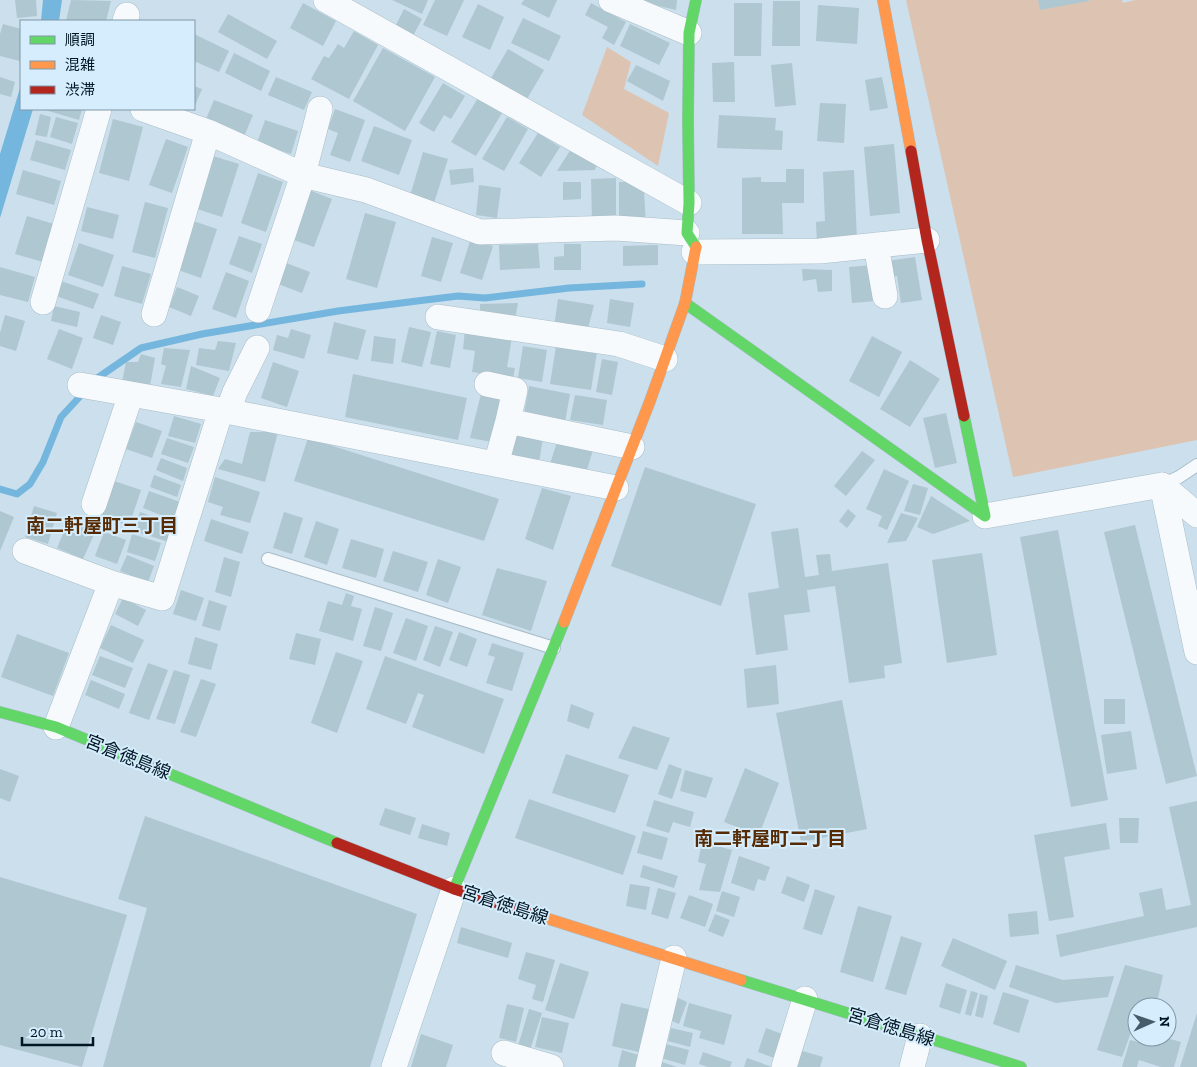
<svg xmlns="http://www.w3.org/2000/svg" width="1197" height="1067" font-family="'Zilla Slab','Noto Sans JP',serif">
<rect width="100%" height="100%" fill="#cbdfec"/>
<path fill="#ddc4b2" d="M906,0H1122L1123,3L1135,0H1197V440L1013,477Z
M607,47L631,62L624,89L669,113L658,166L582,115Z"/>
<path fill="#74b6dd" d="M43,0H62L59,21H41Z
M21,85V109H33L0,218V154Z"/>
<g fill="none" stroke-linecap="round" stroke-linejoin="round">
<path stroke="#74b6dd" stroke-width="7" d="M93,381L141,348L202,334L338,311L417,301L458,296L485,298L569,288L642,284
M0,489L17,494L30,484L43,462L61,417L85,391"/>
</g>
<path fill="#afc7d0" d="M15,0H36L37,16L17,18Z
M71,0L111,1L106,21H66Z
M392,0H428L422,14Z
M435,0H464L447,36L423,25Z
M524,0H557L549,18L521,4Z
M637,0H677L676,10L642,2Z
M1038,0H1089V1L1040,10Z
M773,1H800V46H772Z
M303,3L336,21L323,46L290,28Z
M591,3L626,22L614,45L602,38L608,27L585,15Z
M734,3H762L761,56H734Z
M478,4L504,17L490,50L462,37Z
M818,5L859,8L857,44L816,41Z
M404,9L422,19L413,36L395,27Z
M228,14L277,41L267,59L218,32Z
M523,18L561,36L549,61L511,43Z
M3,24L21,29V57L20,61L0,56V34Z
M630,24L670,43L659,65L620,46Z
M354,31L378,45L349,99L311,79L324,56L329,58L338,44L344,48Z
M194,34L229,51L219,72L194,61Z
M383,48L435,77L405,131L353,101Z
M508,49L544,70L527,99L491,78Z
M234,53L270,71L261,91L225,73Z
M734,62L735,102H713L712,63Z
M792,63L796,105L775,107L771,65Z
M636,65L670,81L663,101L627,81Z
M0,77L15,82L11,97L0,94Z
M276,77L312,92L304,110L268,95Z
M882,77L888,108L870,111L865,80Z
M443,83L465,96L451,119L444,115L434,132L419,123Z
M194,86L202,89L194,108Z
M478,98L502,113L476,156L451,142Z
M214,100L253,115L243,139L204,124Z
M820,103L846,104L844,143L817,141Z
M46,109H82L79,120L45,110Z
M335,109L365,120L350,162L330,155L338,133L328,129Z
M40,114L51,117L47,137L35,135Z
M719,115L776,118L775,130L783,131L782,150L717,148Z
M56,117L78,123L72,144L50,137Z
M507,117L528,129L504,171L482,159Z
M113,119L143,127L129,181L99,173Z
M265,120L298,131L291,154L257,143Z
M374,126L412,140L399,175L361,161Z
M538,133L560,147L541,177L519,163Z
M166,139L188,147L172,193L149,185Z
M36,140L71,150L65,170L30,160Z
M894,144L900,213L870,216L864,147Z
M571,149L597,164L595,170L557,171Z
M423,152L448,159L434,203L410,196Z
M213,156L239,164L222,217L197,209Z
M473,168L474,182L451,185L449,170Z
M786,169H804V203H782L783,234H742V178L761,177V182H786Z
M23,170L61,181L54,205L16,194Z
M854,170L857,241L817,243L816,222L825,221L823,172Z
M258,173L283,182L266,232L241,223Z
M616,178V224H592L591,179Z
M563,182H581V199L563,200Z
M619,182H628L644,192L646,224H619Z
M479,185L501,188L497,218L476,215Z
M309,190L332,199L314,247L291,239Z
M145,202L168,208L155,258L132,252Z
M87,207L119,215L113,239L81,231Z
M365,213L396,222L377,288L346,279Z
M27,216L54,224L43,262L15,254Z
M193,221L217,229L201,278L178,270Z
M239,236L262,244L252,273L229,264Z
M432,237L453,243L441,282L421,276Z
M471,238L493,246L482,280L460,273Z
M79,243L114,255L103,287L68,275Z
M538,244L540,268L500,270L499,245Z
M564,244H581V270H554V257L564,256Z
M658,245V265L623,266V246Z
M915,257L922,300L901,303L897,276L890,277L887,261Z
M286,263L310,272L302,293L278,284Z
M873,265L876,301L852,303L849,267Z
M122,266L151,274L142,304L114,296Z
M0,267L35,277L28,302L0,295Z
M802,269L832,270V291L818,292L816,279L803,281Z
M226,272L249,281L236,318L212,309Z
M58,280L99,294L93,309L53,295Z
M177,287L199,296L191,316L169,307Z
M558,299L594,305L588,328L554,327Z
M610,299L634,303L630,327L607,323Z
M518,303L515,320L480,317V304Z
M54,306L80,312L77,327L51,321Z
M5,315L25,321L16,351L0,346V333Z
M101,315L121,322L113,345L93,338Z
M334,322L366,330L358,360L327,353Z
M409,327L431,332L422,367L401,362Z
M59,329L83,338L72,369L47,359Z
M291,329L311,335L304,359L273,350L277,335L288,338Z
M465,330L512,337L507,367L515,368L513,379L472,372L475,351L463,349Z
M437,331L456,335L450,368L430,364Z
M374,336L396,339L393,364L371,361Z
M872,336L902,352L879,397L849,381Z
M218,341L236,343L229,371L196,365L199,348L215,350Z
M523,346L547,350L542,382L518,378Z
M556,346L597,352L591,390L550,384Z
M164,348L190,350L181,387L161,384L166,366L161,364Z
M141,354L155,358L150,386L122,382L126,362H138Z
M602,359L618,362L612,395L596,392Z
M910,360L940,379L910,427L880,409Z
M273,362L299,371L287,407L261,398Z
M191,366L220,378L213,396L186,389Z
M353,374L467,398L458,440L345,417Z
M529,386L570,394L565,422L524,414Z
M482,390L501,396L492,442L470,438Z
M575,395L607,400L603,425L570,420Z
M946,413L957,463L935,468L923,418Z
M174,416L201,424L195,443L168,436Z
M136,422L162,431L152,458L126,449Z
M514,431L543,438L539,462L508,456Z
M250,432H278L265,482L218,469L225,459L242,464Z
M167,438L194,447L188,463L161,454Z
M308,438L499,499L484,541L294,481Z
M557,442L593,450L586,473L550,464Z
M862,451L875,460L846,496L834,486Z
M161,458L187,468L183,481L156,470Z
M645,467L756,504L721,606L611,566Z
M884,469L909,481L887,530L878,526L882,516L866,509Z
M154,475L181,485L177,497L150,487Z
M215,477L260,492L250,523L220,515L223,507L208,502Z
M114,481L141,490L129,526L102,516Z
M913,484L928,488L920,515L904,511Z
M542,488L571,496L553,550L525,539Z
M149,491L183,503L176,521L143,508Z
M931,496L970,521L933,534L917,527Z
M34,506L57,513L48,544L25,537Z
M848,509L856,516L847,528L839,521Z
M0,511L14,517L0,551Z
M140,512L171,523L168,530L176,533L172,543L134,531Z
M284,512L303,518L292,554L273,548Z
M901,513L918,518L906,541L887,543Z
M70,517L97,528L83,559L57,548Z
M211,519L249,532L242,554L204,541Z
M316,521L339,529L327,565L304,557Z
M1135,525L1197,776L1166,784L1104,532Z
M798,528L805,577L819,575L816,555L830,554L832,571L888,563L902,663L884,666L885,678L849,683L835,586L807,590L810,612L784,615L788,650L756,655L748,593L779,588L771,532Z
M1058,530L1108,800L1071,807L1020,537Z
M104,532L126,540L117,564L95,556Z
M132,534L161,543L155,561L127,552Z
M351,539L384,549L376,578L342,568Z
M393,551L428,562L418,592L383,581Z
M982,553L997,655L947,663L932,560Z
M127,555L154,566L148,582L120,571Z
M224,557L240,562L231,597L215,592Z
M438,559L461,567L448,603L426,595Z
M497,568L547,581L531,631L482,615Z
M181,590L204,598L196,621L173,614Z
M346,593L354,596L351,606L362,609L353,641L319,631L328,601L342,605Z
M123,598L146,610L138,626L115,614Z
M209,600L227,606L220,631L202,626Z
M375,607L393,613L381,651L363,646Z
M406,618L428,626L416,661L393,653Z
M111,625L144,640L133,663L100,648Z
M435,626L453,632L440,667L423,660Z
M459,632L477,639L467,667L449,660Z
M296,633L321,639L315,665L289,659Z
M17,634L69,653L53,696L1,677Z
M195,637L218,644L211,670L188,664Z
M492,643L524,653L512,691L486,683L495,657L488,655Z
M336,652L363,661L337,733L311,723Z
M100,656L133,668L125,688L92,675Z
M385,656L504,699L484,754L412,727L424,695L418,693L406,724L366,709Z
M148,663L168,670L149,720L129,713Z
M776,665L779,704L747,708L744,669Z
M174,670L190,675L175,724L156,719Z
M201,679L216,684L196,737L180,732Z
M91,680L125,694L119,709L85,695Z
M1104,699H1125V724H1104Z
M842,700L867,829L801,842L776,713Z
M571,704L594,713L589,729L567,721Z
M633,726L670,738L657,770L618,758Z
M1131,731L1137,769L1107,774L1101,735Z
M566,754L629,775L615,813L552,793Z
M669,764L682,769L672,799L658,794Z
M745,768L779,783L759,835L724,822Z
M0,769L19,776L10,802L0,798Z
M685,770L713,778L706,798L680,791Z
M529,799L636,836L623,875L515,838Z
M654,800L694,812L690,827L673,822L669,833L646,826Z
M1197,801V927L1060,957L1056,935L1144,916L1139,893L1162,888L1166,910L1191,905L1169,807Z
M385,808L416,818L410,835L379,825Z
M145,816L417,914L370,1067H103L147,908L118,899Z
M1119,818H1139L1138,843H1120Z
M1106,823L1110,849L1064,857L1074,917L1049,921L1034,835Z
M422,824L450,833L447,846L418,838Z
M643,831L668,838L662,860L637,853Z
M702,842L732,850L720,892L699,890L706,864L698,862Z
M739,856L770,867L765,881L758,879L754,891L731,883Z
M643,865L678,876L674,888L640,877Z
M787,876L810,885L804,902L781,893Z
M0,877L127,915L82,1067L0,1045Z
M630,884L650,887L646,910L626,906Z
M658,888L676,893L668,919L651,914Z
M815,889L835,896L822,935L803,929Z
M722,891L740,897L734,917L716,911Z
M689,895L713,904L705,927L680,918Z
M858,906L892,916L873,982L840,972Z
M1037,911L1039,934L1010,937L1008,914Z
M715,914L730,920L723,937L708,931Z
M461,927L512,943L508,958L457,943Z
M901,936L922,943L906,995L885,989Z
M953,938L1007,961L995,990L941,966Z
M526,952L555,960L543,1002L532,999L536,985L518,979Z
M560,963L589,972L574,1019L545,1010Z
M1016,965L1063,980L1114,976L1108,997L1056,1003L1009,987Z
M1125,965L1163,975L1156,1007H1137V1016L1122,1057L1097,1050Z
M946,983L967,990L960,1014L939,1007Z
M971,991L978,993L971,1016L965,1014Z
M1003,992L1029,1000L1019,1033L993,1024Z
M980,994L988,996L983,1018L975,1016Z
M678,998L687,1002L679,1024L670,1020Z
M621,1003L653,1010L643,1053L612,1046Z
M689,1003L732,1015L724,1045L699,1038L701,1031L683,1026Z
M507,1004L524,1008L516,1042L499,1038Z
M529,1009L542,1013L530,1050L518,1046Z
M1197,1013V1067H1180Z
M542,1017L569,1023L562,1053L535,1047Z
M671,1028L693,1033L690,1047L668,1041Z
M766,1028L782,1034L774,1058L758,1052Z
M421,1034L453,1045L446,1067H411Z
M1139,1037H1163L1181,1042L1174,1067H1161L1139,1060L1137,1067H1122L1130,1040L1138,1042Z
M665,1044L689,1050L685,1065L661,1058Z
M622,1050L642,1056L639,1067H618Z
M799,1050L823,1057L820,1067H794Z
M703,1052L732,1062L730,1067H708L699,1064Z
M747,1058L772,1067H744Z
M659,1061L677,1067H657Z"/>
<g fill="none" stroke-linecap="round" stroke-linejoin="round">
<g stroke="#a8bdc9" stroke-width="14">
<path id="lane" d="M1162,485L1179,477L1197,465
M268,559L554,648"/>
</g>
<g stroke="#a8bdc9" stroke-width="26">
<path id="street" d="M326,0L689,203
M611,0L689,33
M125,21L127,15
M143,109L208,132L303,175L366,190L480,232L616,228L687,233
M876,245L885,296
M694,252L820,251L927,240
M43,302L99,109
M258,310L303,175L320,109
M154,314L208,132
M438,317L619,344L665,359
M487,384L515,390L508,421L632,447
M80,385L221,410
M228,411L235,392L257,348
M496,464L508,421
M1162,485L1197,652
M94,504L131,394
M985,516L1162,485L1197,515
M25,551L111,583
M56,727L111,583L162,598L221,410L616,488
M504,1053L551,1067
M394,1067L454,889
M648,1067L674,958
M784,1067L805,999
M912,1067L920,1036"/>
</g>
<g stroke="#a8bdc9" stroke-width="12">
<path id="fast" d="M696,247L687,233L689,203L688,120L689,33L696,0
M685,303L985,516L964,416
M0,712L56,727L337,843
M454,889L564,622
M741,980L1021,1067"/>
</g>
<g stroke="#a8bdc9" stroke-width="12">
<path id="slow" d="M883,0L911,151
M564,622L650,401L685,303L696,247
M530,913L741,980"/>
</g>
<g stroke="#a8bdc9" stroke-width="12">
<path id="jam" d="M911,151L927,240L964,416
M337,843L454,889L530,913"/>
</g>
<use href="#lane" stroke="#f7fafc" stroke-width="12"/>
<use href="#street" stroke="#f7fafc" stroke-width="25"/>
<use href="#fast" stroke="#63d668" stroke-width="11"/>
<use href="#slow" stroke="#ff974d" stroke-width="11"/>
<use href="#jam" stroke="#b3261e" stroke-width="11"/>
</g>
<g text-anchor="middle" stroke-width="4" stroke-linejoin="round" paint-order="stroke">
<g font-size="18" fill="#001624" stroke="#d5edfd">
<text transform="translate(128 757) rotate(22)" y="6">宮倉徳島線</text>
<text transform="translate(505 905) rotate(18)" y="6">宮倉徳島線</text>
<text transform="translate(891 1027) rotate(17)" y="6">宮倉徳島線</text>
</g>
<g font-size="19" font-weight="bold" fill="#562b03" stroke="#d5edfd">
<text x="102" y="532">南二軒屋町三丁目</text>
<text x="770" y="845">南二軒屋町二丁目</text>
</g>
</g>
<rect x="20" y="20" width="175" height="90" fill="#d5edfd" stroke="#8097a6"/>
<rect x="30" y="36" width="25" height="8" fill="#63d668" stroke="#8097a6"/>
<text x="65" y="45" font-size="15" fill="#001624">順調</text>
<rect x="30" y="61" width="25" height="8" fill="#ff974d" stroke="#8097a6"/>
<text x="65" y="70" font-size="15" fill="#001624">混雑</text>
<rect x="30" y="86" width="25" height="8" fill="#b3261e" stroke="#8097a6"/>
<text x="65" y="95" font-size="15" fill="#001624">渋滞</text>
<g transform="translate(1152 1022) rotate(88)"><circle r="24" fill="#d5edfd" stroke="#8097a6"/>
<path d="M0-4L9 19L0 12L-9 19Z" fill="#475c6a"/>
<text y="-8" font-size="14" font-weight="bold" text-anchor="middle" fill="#001624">N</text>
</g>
<path d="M22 1037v8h71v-8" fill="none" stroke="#001624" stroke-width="2.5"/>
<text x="30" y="1037" font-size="15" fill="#001624" stroke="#d5edfd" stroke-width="4" paint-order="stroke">20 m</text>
</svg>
